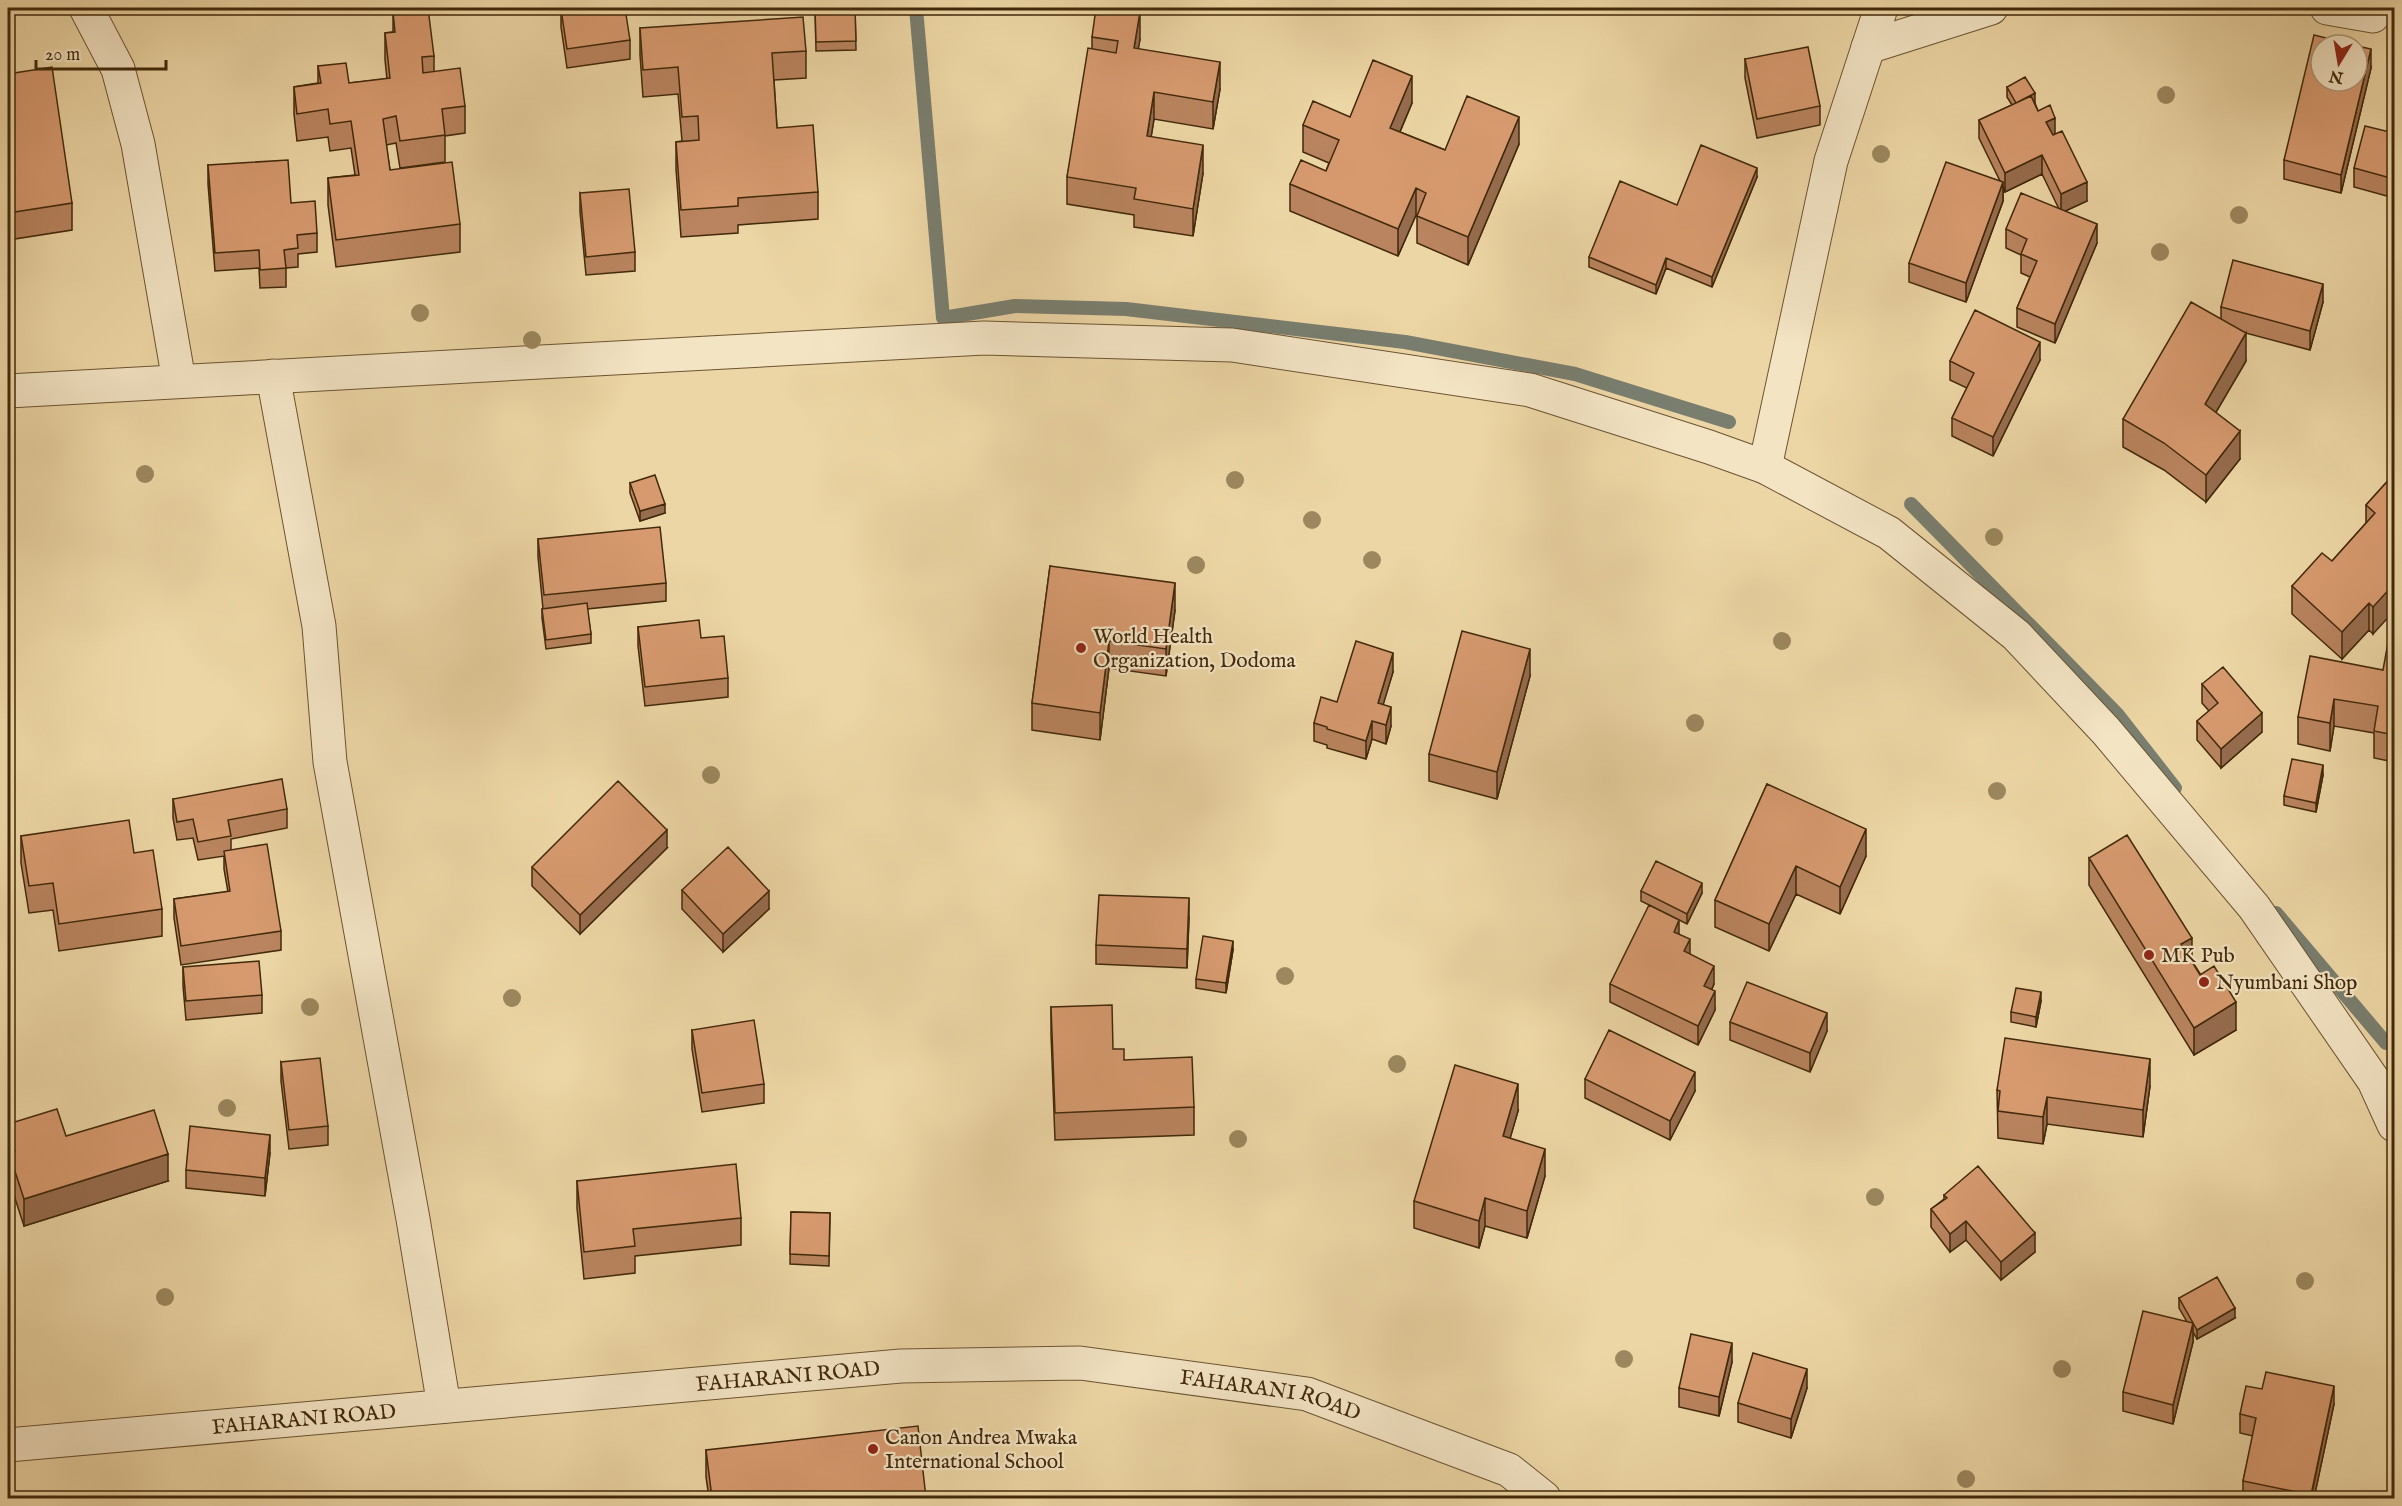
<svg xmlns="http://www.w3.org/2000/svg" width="2402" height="1506" font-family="'IM FELL English',serif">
<rect width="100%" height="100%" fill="#edd6a5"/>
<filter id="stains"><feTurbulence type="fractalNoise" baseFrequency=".00333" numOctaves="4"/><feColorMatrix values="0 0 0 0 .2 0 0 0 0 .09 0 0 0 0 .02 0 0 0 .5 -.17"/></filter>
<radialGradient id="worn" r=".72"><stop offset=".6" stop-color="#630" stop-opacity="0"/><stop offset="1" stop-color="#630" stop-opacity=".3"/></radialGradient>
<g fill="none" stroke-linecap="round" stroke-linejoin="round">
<path stroke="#797e6f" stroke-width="14" d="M916,8L943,318L1015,306L1126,309L1405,342L1575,374L1729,422
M1911,504L2118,715L2175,788
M2276,913L2386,1043"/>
<g stroke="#6c5432" stroke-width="35">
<g id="minor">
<path d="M86,8L118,69L138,144L179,381"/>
<path d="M2327,8L2373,16"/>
<path d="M1868,47L1991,8"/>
<path d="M273,376L319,626L330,762L413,1219L444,1406"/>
<path d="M8,391L984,338L1232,345L1530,390L1709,447L1765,467L1889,533L2016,635L2106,731L2254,907L2374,1081L2394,1125"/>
<path d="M1765,467L1831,161L1881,8"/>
<path id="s1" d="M8,1445L901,1366L1080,1363L1307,1394L1509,1470L1544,1498"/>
</g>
</g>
<use href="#minor" stroke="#f3e4c4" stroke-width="33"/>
</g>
<g fill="#9c875e">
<circle cx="2166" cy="95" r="9"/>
<circle cx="1881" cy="154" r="9"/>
<circle cx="2239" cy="215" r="9"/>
<circle cx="2160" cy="252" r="9"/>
<circle cx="420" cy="313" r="9"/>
<circle cx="532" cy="340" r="9"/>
<circle cx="145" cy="474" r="9"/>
<circle cx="1235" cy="480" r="9"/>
<circle cx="1312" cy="520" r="9"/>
<circle cx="1994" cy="537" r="9"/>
<circle cx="1372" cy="560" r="9"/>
<circle cx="1196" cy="565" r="9"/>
<circle cx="1782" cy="641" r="9"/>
<circle cx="1695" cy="723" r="9"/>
<circle cx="711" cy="775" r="9"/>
<circle cx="1997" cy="791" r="9"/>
<circle cx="1285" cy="976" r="9"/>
<circle cx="512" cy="998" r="9"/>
<circle cx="310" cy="1007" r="9"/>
<circle cx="1397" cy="1064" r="9"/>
<circle cx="227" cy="1108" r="9"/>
<circle cx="1238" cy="1139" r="9"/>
<circle cx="1875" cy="1197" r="9"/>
<circle cx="2305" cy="1281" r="9"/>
<circle cx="165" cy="1297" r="9"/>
<circle cx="1624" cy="1359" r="9"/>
<circle cx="2062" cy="1369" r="9"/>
<circle cx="1966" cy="1479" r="9"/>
</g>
<path fill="#b9845f" stroke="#41290b" stroke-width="1.5" d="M815,8H855L856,50L816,51Z
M1596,8H1616L1613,14Z
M561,9L630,40V59L567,68L561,27Z
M393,12L434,56V72L465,106V133L445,136V162L400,168L396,143L386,145L390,170L460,224V252L336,267L328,205V178L355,175L351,148L330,151L328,137L297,141L294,114V87L318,83V66L349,83L387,79L385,60V33L393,32Z
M640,28L806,51V78L774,80L777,128L818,192V219L738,225V233L681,237L676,169V142L682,141L678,94L643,97L640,55Z
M1092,37L1140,39L1138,49L1220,89L1213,129L1154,119L1151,137L1203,173L1193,236L1134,227V215L1067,204V177L1092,49Z
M1745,59L1820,106V125L1757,138L1745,78Z
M2371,68L2341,193L2284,179V160Z
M8,74L72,203V230L8,240Z
M2394,84V129L2388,127V108Z
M2007,87L2035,103L2038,111L2055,134L2087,201L2065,211L2097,243L2055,343L2017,327V308L2030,277L2021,273V255L2006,248V229L2059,209L2042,174L2005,192L2003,186V201L1966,302L1909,282V263L2000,181L1979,138V120L2012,105L2007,97Z
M1412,103L1400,132L1445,150L1519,144L1468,265L1417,243V216L1416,215L1398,256L1290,211V184L1326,171L1329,163L1303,152V125L1350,117Z
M2394,133V198L2354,187V168Z
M208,165L291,203L317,233V252L298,254V267L286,268V287L260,288L259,268L215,271L208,184Z
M1757,177L1712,287L1666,268L1656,294L1589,267V257L1677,205Z
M580,193L635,252V271L586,275L580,212Z
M2323,302L2310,350L2242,332L2246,361L2216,412L2240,459L2206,502L2164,470L2123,447V419L2221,319V307Z
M2040,360L1993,456L1952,436V418L1967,388L1950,380V361Z
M2394,474L2373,634L2369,630L2342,659L2292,614V586L2332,561L2366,523V505Z
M630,483L665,513L640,521L630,493Z
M538,539L666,583V601L587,609L591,634V643L546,649L542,618V609H543L538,557Z
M1050,566L1175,610L1166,676L1109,668L1100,740L1032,730V703Z
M638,627L701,638L728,678V697L645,706L638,646Z
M2394,638V762L2374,758V733L2334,726L2330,751L2298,744V717L2383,670Z
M1393,672L1383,704L1391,726L1386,744L1372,739L1366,759L1327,748V745L1314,741V723L1337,702Z
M1530,676L1497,799L1429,781V754Z
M2202,684L2262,732L2221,768L2197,740V721L2209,711L2202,703Z
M2323,775L2316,812L2284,805V796Z
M1767,784L1866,856L1840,914L1796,894L1769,951L1715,927V900Z
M173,799L287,809V828L231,839V850L281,931V950L181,965L174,918V899L228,892L224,869V856L198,860L193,838L177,840L173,818Z
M21,836L134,853L162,909V936L59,951L53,910L29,913L21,863Z
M667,848L580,934L532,886V867Z
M2089,858L2192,961L2236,1030L2194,1055L2089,885Z
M682,890L769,909L723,952L682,909Z
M1641,891L1702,893L1687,924L1641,901Z
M1189,917L1187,968L1096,964V945Z
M1679,934L1690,954L1714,984L1712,989L1715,1010L1698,1045L1610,1002V984Z
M1233,950L1226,993L1196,988V979Z
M183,967L262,995V1013L186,1020L183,986Z
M2041,1001L2036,1027L2011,1022V1012Z
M1051,1007L1113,1049L1124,1060L1194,1107V1135L1055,1140L1051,1034Z
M1730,1022L1827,1031L1810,1072L1730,1040Z
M692,1030L764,1084V1103L702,1112L692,1049Z
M281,1062L328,1126V1145L289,1149L281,1081Z
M1585,1079L1695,1091L1670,1140L1585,1098Z
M2150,1086L2143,1137L2047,1124L2043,1144L1998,1138L1997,1090Z
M1518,1111L1510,1138L1545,1176L1527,1238L1485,1226L1479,1248L1414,1228V1201Z
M8,1124L66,1136L168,1181L24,1226L9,1180V1162L8,1156Z
M270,1153L265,1196L186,1188V1170Z
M577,1181L741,1218V1245L635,1256V1273L584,1279L577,1208Z
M1944,1195L2035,1252L2001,1280L1966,1240L1950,1252L1931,1227V1209L1944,1199Z
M791,1212L830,1213L829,1266L790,1264Z
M2179,1298L2235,1318L2197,1339L2193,1332V1342L2173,1424L2123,1411V1392L2187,1322L2179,1308Z
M1732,1362L1719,1416L1679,1407V1388Z
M1807,1388L1791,1438L1738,1422V1403Z
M2262,1389L2334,1404L2314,1498H2243V1481L2253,1436L2240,1433V1414Z
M706,1450L926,1498H709L706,1477Z"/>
<path fill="#966c4e" stroke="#41290b" stroke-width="1.5" d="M1140,12V39L1134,75V48Z
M2371,49V68L2341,193V175Z
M1220,62V89L1213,129V102Z
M1412,76V103L1390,155V128Z
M1154,92V119L1147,163V136Z
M2035,93V103L2017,104Z
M1519,117V144L1468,265V237Z
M2055,118V136L2046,140V122Z
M1203,145V173L1193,236V209Z
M2042,155V174L2005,192V173Z
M1757,168V177L1712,287V277Z
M2003,182V201L1966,302V283Z
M2087,182V201L2061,213V194Z
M1416,188V215L1398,256V229Z
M2097,224V243L2055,343V324Z
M1666,258V268L1656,294V285Z
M2323,284V302L2310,350V331Z
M2246,333V361L2205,431V404Z
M2040,342V360L1993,456V437Z
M2240,431V459L2206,502V475Z
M665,504V513L640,521V511Z
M2394,567V611L2373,634V607L2390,572Z
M1175,583V610L1166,676V649Z
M2369,603V630L2342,659V632Z
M1109,641V668L1100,740V713Z
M1530,649V676L1497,799V772Z
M1393,653V672L1378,722V703Z
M2334,699V726L2330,751V723Z
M1391,707V726L1386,744V725Z
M2262,713V732L2221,768V749Z
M1372,721V739L1366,759V741Z
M2323,765V775L2316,812V803Z
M1866,829V856L1840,914V887Z
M667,830V848L580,934V915Z
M1796,866V894L1769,951V924Z
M1702,883V893L1687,924V914Z
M769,891V909L723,952V934Z
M1189,898V917L1187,968V949Z
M1679,920V939L1674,932Z
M2192,938V965L2181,944Z
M1690,939V958L1684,951Z
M1233,941V950L1226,993V983Z
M1714,966V984L1704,1005V986Z
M1715,991V1010L1698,1045V1026Z
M2041,992V1001L2036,1027V1017Z
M2236,1002V1030L2194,1055V1028Z
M1827,1013V1031L1810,1072V1053Z
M2150,1059V1086L2143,1137V1110Z
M1695,1072V1091L1670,1140V1121Z
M1518,1084V1111L1503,1163V1136Z
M2047,1097V1124L2043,1144V1117Z
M270,1135V1153L265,1196V1178Z
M1545,1149V1176L1527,1238V1211Z
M168,1154V1181L24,1226V1199Z
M1485,1198V1226L1479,1248V1221Z
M1966,1221V1240L1950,1252V1234Z
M2035,1233V1252L2001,1280V1262Z
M2235,1308V1318L2197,1339V1330Z
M2193,1323V1342L2173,1424V1405Z
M1732,1343V1362L1719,1416V1397Z
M1807,1369V1388L1791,1438V1419Z
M2334,1386V1404L2314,1498H2311Z"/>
<path fill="#d79a6f" stroke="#41290b" stroke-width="1.5" d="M428,8L434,56L422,57L423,73L460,68L465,106L442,109L445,135L400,141L396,116L383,119L390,170L452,162L460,224L336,240L328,178L359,175L351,121L330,124L328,109L297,114L294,87L321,83L318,66L346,63L349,83L390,78L385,33L395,32L393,12Z
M569,8H625L630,40L567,49L561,9Z
M815,8H855L856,41L816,42Z
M1096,8H1114L1140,12L1134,48L1220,62L1213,102L1154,92L1147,136L1203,145L1193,209L1134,199L1136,188L1067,177L1088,48L1116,53L1118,41L1092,37Z
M803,17L806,51L772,53L777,128L813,125L818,192L738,198V206L681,210L676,142L699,140L698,116L682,117L678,67L643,70L640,28Z
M2314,35L2354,45H2321V81H2357V46L2371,49L2341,175L2284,160Z
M1808,47L1820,106L1757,119L1745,59Z
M1373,60L1412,76L1390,128L1445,150L1467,96L1519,117L1468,237L1417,216L1426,193L1416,188L1398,229L1290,184L1301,160L1326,171L1339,140L1303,125L1313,101L1350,117Z
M52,67L72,203L8,213V74Z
M2025,77L2035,93L2016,103L2007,87Z
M2394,84V110L2388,108Z
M2031,96L2038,111L2050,105L2055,118L2046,122L2053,135L2062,131L2087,182L2061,194L2042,155L2005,173L1979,120Z
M2365,126L2394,133V179L2354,168Z
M1701,145L1757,168L1712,277L1666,258L1656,285L1589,257L1620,181L1677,205Z
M288,160L291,203L315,201L317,233L297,235L298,248L284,250L286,268L260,270L259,250L215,253L208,165Z
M1946,162L2003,182L1966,283L1909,263Z
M629,189L635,252L586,257L580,193Z
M2021,193L2097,224L2055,324L2017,308L2037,261L2021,254L2027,239L2006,229Z
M2233,260L2323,284L2310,331L2221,307Z
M2191,302L2246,333L2205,404L2240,431L2206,475L2164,443L2123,419Z
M1975,310L2040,342L1993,437L1952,418L1974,373L1950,361Z
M2394,474V567L2390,572L2394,576V584L2373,607L2369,603L2342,632L2292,586L2322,553L2332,561L2375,513L2366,505Z
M655,475L665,504L640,511L630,483Z
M660,527L666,583L544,595L538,539Z
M1050,566L1175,583L1166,649L1109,641L1100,713L1032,703Z
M587,603L591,634L546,640L542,609Z
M699,620L701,638L724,636L728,678L645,687L638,627Z
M1462,631L1530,649L1497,772L1429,754Z
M2389,637L2394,638V735L2374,731L2378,706L2334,699L2330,723L2298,717L2310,656L2383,670Z
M1356,641L1393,653L1378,703L1391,707L1386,725L1372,721L1366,741L1327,729V727L1314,723L1321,697L1337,702Z
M2223,667L2262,713L2221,749L2197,721L2218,703L2202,684Z
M2292,759L2323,765L2316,803L2284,796Z
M282,779L287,809L228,820L231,836L198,842L193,819L177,822L173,799Z
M618,781L667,830L580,915L532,867Z
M1767,784L1866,829L1840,887L1796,866L1769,924L1715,900Z
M129,820L134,853L153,850L162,909L59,924L53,883L29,886L21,836Z
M2127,835L2192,938L2181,944L2200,975L2214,966L2236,1002L2194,1028L2089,858Z
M267,844L281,931L181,946L174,899L230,891L224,851Z
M728,847L769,891L723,934L682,890Z
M1656,861L1702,883L1687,914L1641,891Z
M1099,895L1189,898L1187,949L1096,945Z
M1649,905L1679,920L1674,932L1690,939L1684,951L1714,966L1704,986L1715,991L1698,1026L1610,984Z
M1203,936L1233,941L1226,983L1196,979Z
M259,961L262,995L186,1001L183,967Z
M1747,982L1827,1013L1810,1053L1730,1022Z
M2016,988L2041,992L2036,1017L2011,1012Z
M1112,1005L1113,1049H1124V1060L1192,1057L1194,1107L1055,1113L1051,1007Z
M754,1020L764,1084L702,1093L692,1030Z
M1609,1030L1695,1072L1670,1121L1585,1079Z
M2005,1038L2150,1059L2143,1110L2047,1097L2043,1117L1998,1111L2000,1091L1997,1090Z
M320,1058L328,1126L289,1130L281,1062Z
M1455,1065L1518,1084L1503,1136L1545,1149L1527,1211L1485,1198L1479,1221L1414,1201Z
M57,1109L66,1136L154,1110L168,1154L24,1199L9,1153L15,1151L8,1129V1124Z
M190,1126L270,1135L265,1178L186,1170Z
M736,1164L741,1218L633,1229L635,1246L584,1252L577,1181Z
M1978,1166L2035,1233L2001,1262L1966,1221L1950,1234L1931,1209L1947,1198L1944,1195Z
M791,1212L830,1213L829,1256L790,1254Z
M2217,1277L2235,1308L2197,1330L2179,1298Z
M2143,1311L2193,1323L2173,1405L2123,1392Z
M1691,1334L1732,1343L1719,1397L1679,1388Z
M1753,1353L1807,1369L1791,1419L1738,1403Z
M2266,1372L2334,1386L2311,1495L2243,1481L2256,1418L2240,1414L2246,1386L2262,1389Z
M918,1426L926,1498H712L706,1450Z"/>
<g fill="#8f2418" stroke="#f3e4c4" stroke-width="2">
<circle cx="1081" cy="648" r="6"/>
<circle cx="2149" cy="955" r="6"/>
<circle cx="2204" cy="982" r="6"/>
<circle cx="873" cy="1449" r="6"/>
</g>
<g text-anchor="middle" stroke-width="4.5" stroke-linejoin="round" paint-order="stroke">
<g font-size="21" fill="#41290b" stroke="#f3e4c4" text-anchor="start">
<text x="1093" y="643">World Health<tspan x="1093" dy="24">Organization, Dodoma</tspan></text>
<text x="2161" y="962">MK Pub</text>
<text x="2216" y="989">Nyumbani Shop</text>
<text x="885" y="1444">Canon Andrea Mwaka<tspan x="885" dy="24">International School</tspan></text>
</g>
<g font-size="21" fill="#41290b" stroke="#f3e4c4">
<text dy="7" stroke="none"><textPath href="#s1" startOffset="783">FAHARANI ROAD</textPath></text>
<text dy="7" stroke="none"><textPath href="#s1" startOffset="1269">FAHARANI ROAD</textPath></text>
<text dy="7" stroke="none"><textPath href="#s1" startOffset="297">FAHARANI ROAD</textPath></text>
</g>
</g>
<rect width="2402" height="1506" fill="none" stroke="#edd6a5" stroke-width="30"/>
<rect x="9" y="9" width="2384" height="1488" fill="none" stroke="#41290b" stroke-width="3"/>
<rect x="15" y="15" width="2372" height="1476" fill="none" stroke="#41290b" stroke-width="1.5"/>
<g transform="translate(2339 63) rotate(191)"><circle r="28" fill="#f3e4c4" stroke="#ac997a" stroke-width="1.5"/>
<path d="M0-4.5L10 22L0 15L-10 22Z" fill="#8f2418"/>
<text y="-9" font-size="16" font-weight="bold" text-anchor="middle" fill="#41290b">N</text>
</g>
<path d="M36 60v9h130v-9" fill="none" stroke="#41290b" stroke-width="3"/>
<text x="45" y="60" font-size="18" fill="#41290b" stroke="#f3e4c4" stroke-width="4.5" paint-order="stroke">20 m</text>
<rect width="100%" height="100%" filter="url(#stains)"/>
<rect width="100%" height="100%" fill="url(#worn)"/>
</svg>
